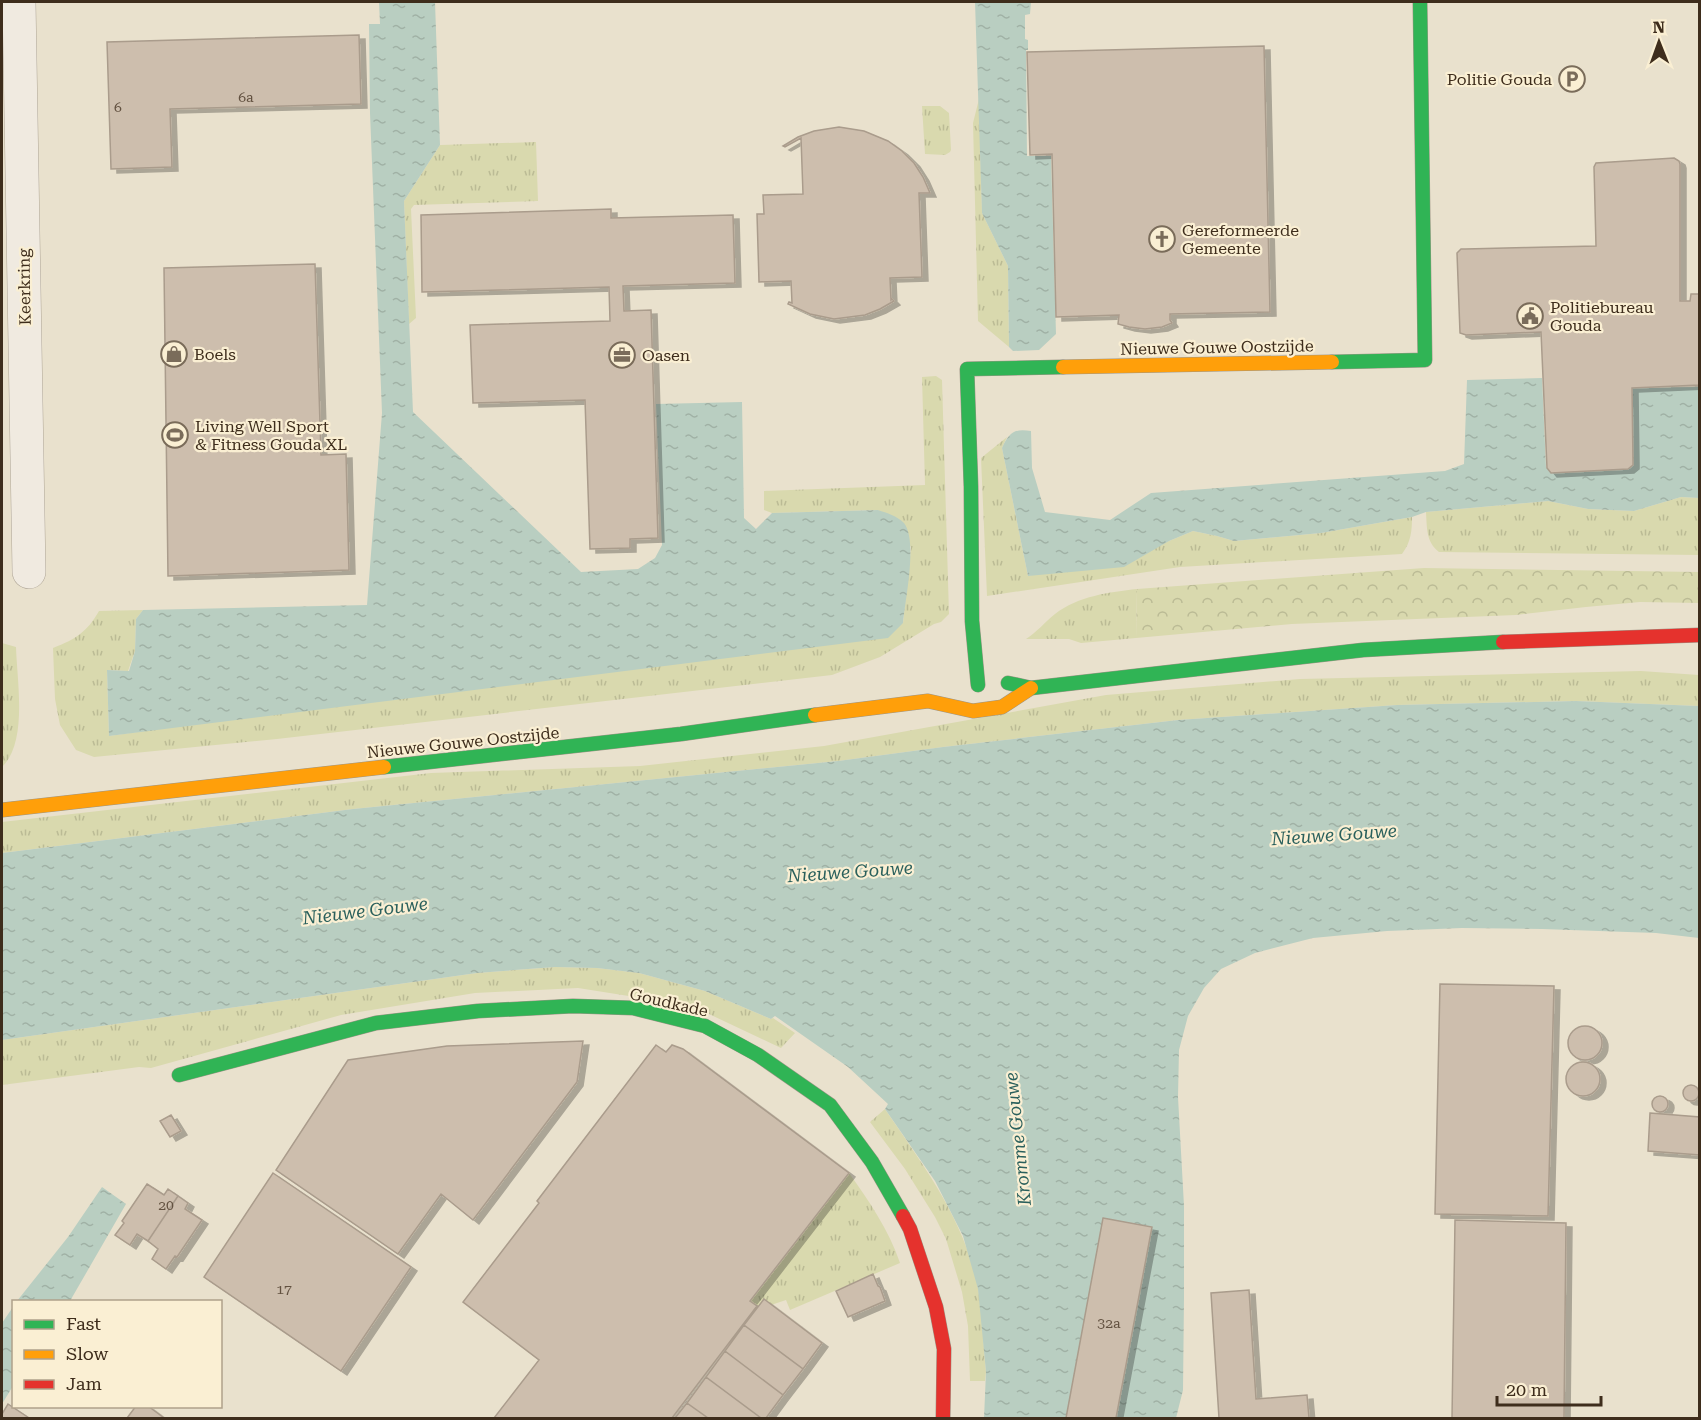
<svg xmlns="http://www.w3.org/2000/svg" width="1701" height="1420" font-family="'Roboto Serif',serif">
<defs>
<pattern id="grass-tufts" width="24" height="20" patternUnits="userSpaceOnUse" patternTransform="scale(1.5)"><rect width="24" height="20" fill="#d9d9ae"/><path d="M3 7l-1-3M5 7V3M7 7l1-3M15 17l-1-3M17 17v-4M19 17l1-3" fill="none" stroke="#bbbb95"/></pattern>
<pattern id="forest-crowns" width="20" height="18" patternUnits="userSpaceOnUse" patternTransform="scale(1.5)"><rect width="20" height="18" fill="#d9d9ae"/><path d="M2 6a3 3 0 1 1 6 0M12 15a3 3 0 1 1 6 0" fill="none" stroke="#bbbb95"/></pattern>
<pattern id="water-ripples" width="26" height="14" patternUnits="userSpaceOnUse" patternTransform="scale(1.5)"><rect width="26" height="14" fill="#b9cec1"/><path d="M2 4q2-2 4 0t4 0M15 11q2-2 4 0t4 0" fill="none" stroke="#a0b1a5"/></pattern>
<filter id="shadow"><feDropShadow dx="6" dy="4" stdDeviation="0" flood-color="#0004"/></filter>
</defs>
<rect width="100%" height="100%" fill="#e9e1cd"/>
<path fill="url(#grass-tufts)" d="M979,99L982,213L1008,266L1009,347L978,321L973,123Z
M922,106H940L949,113L951,150L950,152L945,155L925,154Z
M536,142L538,201L414,205L411,209L416,318L409,324L404,201L440,145Z
M936,376L942,380L949,614L941,622L934,624L880,657L832,675L277,739L94,757L76,750L60,725L55,699L53,648C76,639 87,632 99,611L143,610L136,619L135,651L128,671L107,670L109,736L903,623L911,547L878,510L772,513L764,510V491L925,485L922,377Z
M1007,437L1002,448L1028,576L1169,541L1193,531L1217,536L1234,541L1321,533L1412,517C1412,531 1411,542 1402,554L1180,567L987,596L981,458Z
M1681,497L1699,498V555L1439,552C1426,542 1427,528 1426,512L1548,501L1588,509L1634,511Z
M1137,589L1136,638L1081,643L1069,639H1026C1037,632 1045,622 1055,614C1078,596 1110,592 1137,589Z
M2,643L16,647C17,681 28,742 2,767Z
M1641,671L1699,675V706L1576,701L1397,705L1178,720L943,747L838,761L353,809L2,853V822L431,773L640,766L824,746L1106,695L1300,679Z
M555,967L597,968L639,973L705,991L771,1019L773,1018L795,1033L781,1048L692,1006L578,988L475,993L341,1015L151,1068L139,1067L2,1085V1040L477,973Z
M885,1109C923,1165 965,1220 978,1288C983,1315 983,1345 986,1372L985,1381H970L968,1326L962,1292L946,1239L935,1217L905,1169L870,1122Z
M849,1173C869,1201 889,1230 900,1263L790,1310L786,1300L771,1305L764,1299L758,1307L750,1301Z"/>
<path fill="url(#forest-crowns)" d="M1424,568L1699,572V603L1640,602L1586,607L1516,615L1292,624L1136,638L1137,589Z"/>
<path fill="url(#water-ripples)" d="M379,2H435L440,145L404,201L413,412L581,572L638,569L655,558L662,545L656,404L742,402L744,518L756,529L772,513L878,510C887,513 897,516 904,523C918,541 905,600 903,623L888,638L109,736L107,670L129,671L135,651L136,619L143,610L367,605L382,413L370,113L369,24H380Z
M975,2H1031L1030,14L1025,15V39L1028,40V50H1026L1027,156H1051L1056,334L1039,350L1013,351L1009,347L1008,266L982,213Z
M1542,378L1546,467L1551,473L1628,469L1633,465V461L1632,388L1699,387V498L1681,497L1634,511L1588,509L1548,501L1426,512L1412,517L1321,533L1234,541L1217,536L1193,531L1169,541L1124,567L1028,576L1002,448C1009,433 1014,428 1031,431L1032,468L1045,512L1110,520L1151,493L1445,471L1464,464L1467,380Z
M1576,701L1699,706V938L1656,933L1542,929L1462,928L1387,931L1313,938L1255,953L1221,969L1204,988L1188,1016L1179,1050L1178,1097L1184,1206V1298L1183,1390L1176,1418H984L986,1372L978,1289L963,1236L935,1181L885,1109L888,1104L848,1067L775,1016L771,1019L705,991L639,973L597,968L555,967L477,973L2,1040V853L353,809L838,761L943,747L1178,720L1397,705Z
M102,1187L126,1204L70,1301H17L68,1237Z
M13,1307V1386L2,1404V1323Z"/>
<path fill="#cdbead" stroke="#aa9c8c" stroke-width="1.5" filter="url(#shadow)" d="M359,35L361,104L170,109L172,167L111,169L107,42Z
M1264,46L1270,312L1170,314V320L1172,323L1162,327L1145,329L1129,327L1118,324L1119,315L1056,317L1052,154L1030,155L1027,52Z
M839,127L864,131L888,141L902,151L914,163L923,177L930,193H919L922,277L890,278L891,300L892,299L894,301L880,309L865,315L834,319L810,314L788,304L789,302L792,303L791,281L759,282L757,214H764L763,195L803,194L801,138L785,147L783,146L798,137L814,131Z
M1674,158L1679,161L1680,164V301H1690L1691,294H1700V385L1632,388L1633,461V465L1628,469L1551,473L1547,468L1541,332L1466,335L1460,333L1457,253L1461,249H1465L1596,246L1594,167L1596,163Z
M611,209V218L733,215L735,283L623,286L624,311L651,310L658,538L630,539V548L590,549L585,400L473,403L470,325L610,321L609,287L422,292L421,215Z
M315,264L321,455L346,454L349,570L168,576L164,268Z
M1440,984L1554,986L1548,1216L1435,1214Z
M1568 1043a17 17 0 1 1 34 0a17 17 0 1 1-34 0Z
M583,1041L577,1082L473,1220L441,1194L398,1254L276,1170L348,1060L447,1046Z
M656,1045L666,1052L672,1045L683,1049L849,1173L750,1301L757,1306L672,1418H494L539,1360L463,1302L539,1203L537,1201Z
M1566 1079a17 17 0 1 1 34 0a17 17 0 1 1-34 0Z
M1683 1093a8 8 0 1 1 16 0a8 8 0 1 1-16 0Z
M1652 1104a8 8 0 1 1 16 0a8 8 0 1 1-16 0Z
M1650,1113L1700,1117V1155L1648,1151Z
M171,1115L181,1131L170,1137L160,1121Z
M273,1173L411,1267L341,1371L204,1277Z
M147,1184L164,1195L168,1189L178,1196L148,1241L137,1234L130,1245L115,1235L124,1223L122,1221Z
M178,1196L188,1203L185,1209L202,1220L177,1257L175,1256L166,1269L152,1259L158,1249L148,1241Z
M1103,1218L1152,1227L1116,1418H1066Z
M1455,1220L1566,1223L1564,1418H1452Z
M873,1274L878,1286L880,1287L885,1301L848,1317L836,1291Z
M1249,1290L1256,1399L1307,1395L1309,1418H1219L1211,1293Z
M764,1299L822,1343L803,1369L744,1325Z
M744,1325L803,1369L783,1395L725,1351Z
M725,1351L783,1395L766,1418H761L706,1377Z
M706,1377L761,1418H708L687,1403Z
M687,1403L708,1418H675Z
M8,1404L29,1418H2V1414Z
M136,1406H148L164,1418H127Z"/>
<g fill="none" stroke-linecap="round" stroke-linejoin="round">
<g stroke="#aea596" stroke-width="34">
<path id="street" d="M19,2L29,572"/>
</g>
<g stroke="#9d9586" stroke-width="15">
<path id="fast" d="M1332,362L1425,360L1420,2
M1008,683L1031,688L1363,650L1503,642
M978,685L972,621L971,487L967,369L1063,367
M384,767L681,734L815,715
M179,1075L376,1023L478,1011L573,1006L633,1008L705,1026L758,1055L830,1105L872,1162L903,1216"/>
</g>
<g stroke="#9d9586" stroke-width="15">
<path id="slow" d="M1063,367L1332,362
M815,715L928,701L973,711L1002,707L1031,688
M2,810L384,767"/>
</g>
<g stroke="#9d9586" stroke-width="15">
<path id="jam" d="M1503,642L1700,635
M903,1216L910,1229L936,1307L944,1349L943,1418"/>
</g>
<use href="#street" stroke="#f0eae0" stroke-width="33"/>
<use href="#fast" stroke="#30b455" stroke-width="14"/>
<use href="#slow" stroke="#ff9f0a" stroke-width="14"/>
<use href="#jam" stroke="#e5322d" stroke-width="14"/>
</g>
<defs>
<g id="parking-ring" transform="scale(1.35)"><circle r="9.5" fill="#faefd3" stroke="#7a6c5a" stroke-width="1.5"/><path d="M-3.5-5.5H1a3.5 3.5 0 0 1 0 7H-1V5.5H-3.5ZM-1-3.4V-.6H.8a1.4 1.4 0 0 0 0-2.8Z" fill="#7a6c5a"/></g>
<g id="church-ring" transform="scale(1.35)"><circle r="9.5" fill="#faefd3" stroke="#7a6c5a" stroke-width="1.5"/><path d="M-1.2-6h2.4v3.5h3.3v2.4h-3.3V6h-2.4V-.1h-3.3v-2.4h3.3Z" fill="#7a6c5a"/></g>
<g id="civic-ring" transform="scale(1.35)"><circle r="9.5" fill="#faefd3" stroke="#7a6c5a" stroke-width="1.5"/><path d="M-.6-6.5H3V-4.5H.6V-3L4-1V1h2V6H-6V1h2V-1L-.6-3ZM-1.2 2.5V6h2.4V2.5Z" fill="#7a6c5a"/></g>
<g id="shop-ring" transform="scale(1.35)"><circle r="9.5" fill="#faefd3" stroke="#7a6c5a" stroke-width="1.5"/><path d="M-5-2.5h2.3a2.7 3.5 0 0 1 5.4 0H5L5.5 6h-11ZM-1.5-2.5h3a1.5 2.3 0 0 0-3 0Z" fill="#7a6c5a"/></g>
<g id="office-ring" transform="scale(1.35)"><circle r="9.5" fill="#faefd3" stroke="#7a6c5a" stroke-width="1.5"/><path d="M-6-3h4V-5.5h4V-3h4V5H-6ZM-1-4.5V-3h2v-1.5ZM-6 0V1H6V0Z" fill="#7a6c5a"/></g>
<g id="stadium-ring" transform="scale(1.35)"><circle r="9.5" fill="#faefd3" stroke="#7a6c5a" stroke-width="1.5"/><path d="M0-5a6.5 5 0 1 0 0 10a6.5 5 0 1 0 0-10ZM-3.5-1.8h7v3.6h-7Z" fill="#7a6c5a"/></g>
</defs>
<g fill-rule="evenodd">
<use href="#parking-ring" x="1572" y="79"/>
<use href="#church-ring" x="1162" y="239"/>
<use href="#civic-ring" x="1530" y="316"/>
<use href="#shop-ring" x="174" y="354"/>
<use href="#office-ring" x="622" y="355"/>
<use href="#stadium-ring" x="175" y="435"/>
</g>
<g text-anchor="middle" stroke-width="4.5" stroke-linejoin="round" paint-order="stroke">
<g font-size="14" fill="#625140">
<text x="246" y="102">6a</text>
<text x="118" y="112">6</text>
<text x="166" y="1210">20</text>
<text x="284" y="1294">17</text>
<text x="1109" y="1328">32a</text>
</g>
<g font-size="16" fill="#3e2d1c" stroke="#faefd3" text-anchor="start">
<text x="1552" y="85" text-anchor="end">Politie Gouda</text>
<text x="1182" y="236">Gereformeerde<tspan x="1182" dy="18">Gemeente</tspan></text>
<text x="1550" y="313">Politiebureau<tspan x="1550" dy="18">Gouda</tspan></text>
<text x="194" y="360">Boels</text>
<text x="642" y="361">Oasen</text>
<text x="195" y="432">Living Well Sport<tspan x="195" dy="18">&amp; Fitness Gouda XL</tspan></text>
</g>
<g font-size="16" fill="#3e2d1c" stroke="#faefd3">
<text transform="translate(24 287) rotate(-91)" y="6">Keerkring</text>
<text transform="translate(1217 347) rotate(-1)" y="6">Nieuwe Gouwe Oostzijde</text>
<text transform="translate(463 742) rotate(-6)" y="6">Nieuwe Gouwe Oostzijde</text>
<text transform="translate(669 1002) rotate(13)" y="6">Goudkade</text>
</g>
<g font-size="18" font-style="italic" fill="#2a605c" stroke="#faefd3">
<text transform="translate(1334 835) rotate(-4)" y="6">Nieuwe Gouwe</text>
<text transform="translate(850 872) rotate(-4)" y="6">Nieuwe Gouwe</text>
<text transform="translate(365 911) rotate(-7)" y="6">Nieuwe Gouwe</text>
<text transform="translate(1018 1139) rotate(-96)" y="6">Kromme Gouwe</text>
</g>
</g>
<rect width="1701" height="1420" fill="none" stroke="#3e2d1c" stroke-width="6"/>
<rect x="12" y="1300" width="210" height="108" fill="#faefd3" stroke="#afa18a" stroke-width="1.5"/>
<rect x="24" y="1320" width="30" height="9" fill="#30b455" stroke="#afa18a" stroke-width="1.5"/>
<text x="66" y="1330" font-size="18" fill="#3e2d1c">Fast</text>
<rect x="24" y="1350" width="30" height="9" fill="#ff9f0a" stroke="#afa18a" stroke-width="1.5"/>
<text x="66" y="1360" font-size="18" fill="#3e2d1c">Slow</text>
<rect x="24" y="1380" width="30" height="9" fill="#e5322d" stroke="#afa18a" stroke-width="1.5"/>
<text x="66" y="1390" font-size="18" fill="#3e2d1c">Jam</text>
<g transform="translate(1659 42) rotate(359)" stroke="#faefd3" stroke-width="4.5" paint-order="stroke">
<path d="M0-4.5L10 22L0 15L-10 22Z" fill="#3e2d1c"/>
<text y="-9" font-size="16" font-weight="bold" text-anchor="middle" fill="#3e2d1c">N</text>
</g>
<path d="M1497 1396v9h104v-9" fill="none" stroke="#3e2d1c" stroke-width="3"/>
<text x="1506" y="1396" font-size="18" fill="#3e2d1c" stroke="#faefd3" stroke-width="4.5" paint-order="stroke">20 m</text>
</svg>
